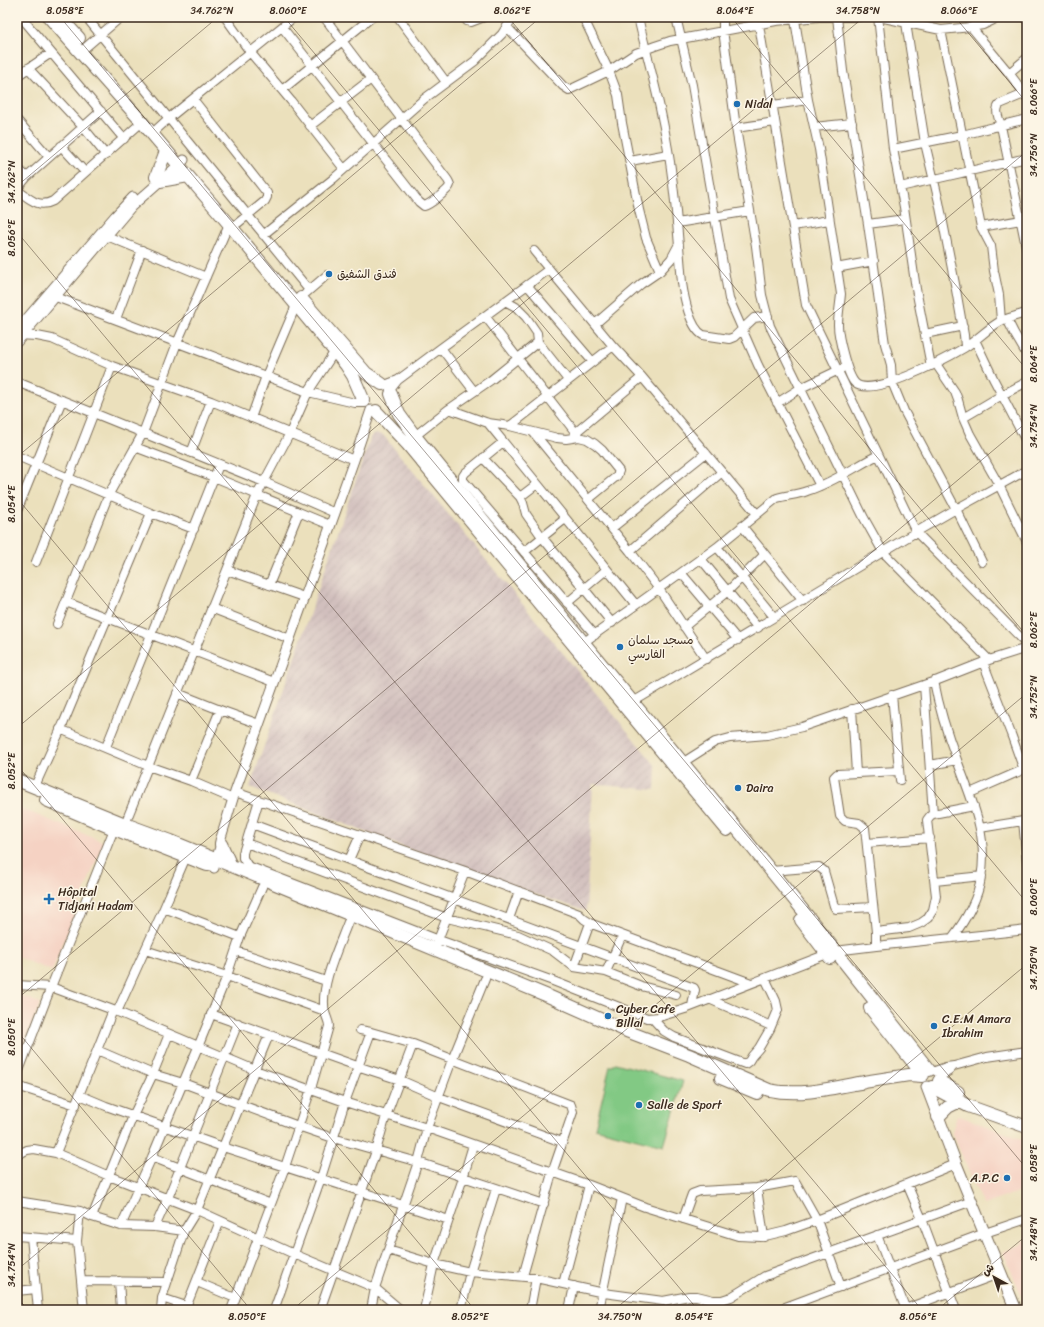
<svg xmlns="http://www.w3.org/2000/svg" width="1044" height="1327" font-family="Sriracha,'Playpen Sans Arabic',sans-serif">
<defs>
<pattern id="industrial-furrows" width="10" height="10" patternUnits="userSpaceOnUse"><rect width="10" height="10" fill="#d1bfbd"/><path d="M-1 1l2-2M0 10L10 0M9 11l2-2" fill="none" stroke="#b4a4a2"/></pattern>
</defs>
<rect width="100%" height="100%" fill="#fcf5e5"/>
<filter id="ink" filterUnits="userSpaceOnUse"><feTurbulence type="fractalNoise" baseFrequency=".025" numOctaves="2"/><feDisplacementMap in="SourceGraphic" scale="8" xChannelSelector="R" yChannelSelector="G"/><feConvolveMatrix kernelMatrix="1 2 1 2 8 2 1 2 1" color-interpolation-filters="sRGB"/></filter>
<filter id="wash" filterUnits="userSpaceOnUse"><feTurbulence type="fractalNoise" baseFrequency=".012" numOctaves="4" result="noise"/><feDisplacementMap in="SourceGraphic" scale="16" xChannelSelector="R" yChannelSelector="G"/><feGaussianBlur stdDeviation="0.9" result="paint"/><feColorMatrix in="noise" values="0 0 0 0 0 0 0 0 0 0 0 0 0 0 0 0 0 1.4 0 .05"/><feComposite in="paint" operator="in"/></filter>
<g filter="url(#wash)">
<rect width="100%" height="100%" fill="#ebe0bc"/>
<path fill="#f5d2c3" d="M17,807L104,842L52,971L17,957Z
M21,996L40,1003L17,1065V998L19,999Z
M957,1115L1024,1140L1027,1151V1189L983,1205L952,1132Z
M1027,1239V1308L1003,1252L1022,1244V1241Z"/>
<path fill="url(#industrial-furrows)" d="M377,434L383,435L656,766L655,790L593,784L586,911L465,871L250,787L371,436Z"/>
<path fill="#82c984" stroke="#5e7a51" d="M615,1063L683,1081L664,1146L595,1128L610,1066H613Z"/>
</g>
<g filter="url(#ink)">
<g fill="none" stroke-linecap="round" stroke-linejoin="round">
<g stroke="#796a55" stroke-width="10">
<path id="minor" d="M21,17L124,139
M86,17L309,290
M225,17L250,52L291,101L344,169
M398,17L446,82
M464,17L467,21L471,22L484,17
M583,17L609,71L618,95L622,123L639,210L646,238L660,271L641,284L595,324
M638,17C647,57 659,97 666,138C675,186 678,235 682,283C684,297 690,328 703,335L729,339L734,337L754,318L768,316
M676,17L692,85L729,299L758,365L820,486
M723,17V30L736,128L756,246L762,295L770,326L864,518L883,552L989,660
M837,17L843,71L868,224L885,344L891,365L892,382L904,411L956,509L982,562
M878,17L893,149
M879,17L941,30L971,27L1009,73L1027,97
M1025,17L1027,20
M795,20L808,100L819,149L841,294C840,305 838,315 838,325C838,336 847,375 855,383C871,399 947,358 964,348C977,340 988,328 1001,321C1009,317 1019,316 1027,312
M906,23L925,143L939,202L955,284L964,335L965,347
M759,25L806,305L916,532L1027,644
M282,27L419,202L424,206C429,205 449,190 450,185C450,184 448,180 447,179L324,17
M507,27L563,86L569,90L609,71L636,53L655,46L670,41L776,21L819,17H859
M971,27L983,25L1000,17
M974,27L976,17
M941,30L981,227L991,246L994,271L999,295L1001,321
M86,47L121,17
M28,68L83,127L106,155
M1009,73L1027,58
M17,76L51,53
M282,90L372,17
M1024,94L1000,104C994,110 999,118 1001,126L1027,251
M193,99L267,193V197L265,201L238,223
M773,105L808,100
M17,120L49,157
M310,126L371,79
M814,127L852,123
M736,128L775,122
M157,129L169,118L294,17
M61,146L85,172
M630,161L668,154
M17,168L27,177
M900,187L1027,158
M17,189L27,177L101,111
M17,190C29,198 38,209 53,201L142,122
M677,223L750,211
M868,224L905,219
M793,226L829,220
M981,227L1027,219
M263,235L333,179L424,99L475,61L502,34L513,17
M107,236L206,277
M534,251L613,346L642,377L757,514
M836,268L874,261
M660,271L671,259L679,244
M527,285L592,361
M306,293L327,275
M56,297L308,392L355,403H365
M505,301L516,307L526,317L537,333L538,342L568,380
M485,316L579,437
M116,319L142,250
M1007,319L1014,333L1027,355
M925,334L963,326
M17,335L37,336L52,339L112,366L211,401L354,460
M975,340L994,380L1027,443
M441,348L474,391
M936,364L955,392L958,400L963,418L970,434L999,485L1027,542
M931,366L916,289L904,207L893,149L962,135L1027,119
M398,380L441,348L548,270
M17,382L264,482L335,513
M385,385L398,380L390,390
M777,403L801,388L841,369
M449,409L491,380L538,342
M251,418L266,376L297,303
M963,418L1002,395L1027,382
M488,423L636,605
M510,426L613,346
M533,432L630,551L659,589L706,659
M575,433L642,377
M415,436L449,409L488,423L510,426L557,438L566,439L579,437L587,439L595,444L602,450L619,471L617,476L589,499
M503,442L465,473L463,476V480L595,635
M135,447L214,477L330,525
M191,453L211,401
M17,456L151,513L194,529
M483,458L520,497L523,503L526,514L542,537L612,623
M520,497L537,484
M17,511L62,400
M742,526L803,601
M612,528L706,453
M717,547L774,617
M630,551L722,472
M524,552L565,519
M701,559L758,628
M36,562L112,366
M227,570L304,597
M682,574L738,640
M269,585L299,512
M66,602L274,682
M567,603L606,570
M211,608L290,639
M57,624L109,494L143,433L177,343L229,224
M684,627L728,591L765,554
M580,645L717,547L777,498C787,495 797,495 807,491C832,483 855,467 878,455
M983,662L1011,734L1024,770
M934,681C939,708 947,734 957,760C971,799 989,835 981,878C978,898 965,921 952,938
M924,685L933,814L974,806
M177,693L220,710L259,724
M892,695L900,780
M633,702L916,532L956,509L1027,470
M852,709L856,773
M60,729L148,766L191,781L233,799
M106,747L219,465
M679,765L715,742L730,738L767,735L802,727L938,680L989,660L1027,648
M930,765L957,760
M191,781L220,710
M35,786L64,722L151,513
M235,792L465,871L579,914L584,919L592,924L751,983
M970,793L1027,768
M1027,820L1023,821L1027,861
M125,824L257,495L290,433L308,392L335,351
M252,824L694,988L695,990L692,1006
M980,828L1023,821
M246,843L447,918L518,935L553,951L574,967L606,972L641,986L676,995
M867,843L930,838
M349,860L360,835
M248,866L243,858V853L259,800
M246,871L248,866L439,940L553,981L647,1018L659,1017L685,1009L835,951L876,946L1027,930
M771,871L819,867L824,871L834,906L836,909L873,907
M935,881L982,876
M164,908L240,937
M509,919L519,891
M876,932L865,828L859,823L845,821L840,816L834,777L837,774L899,771
M436,945L465,871
M876,946V932L909,928L921,923L928,918L933,910L936,896L927,820L930,816L933,814
M145,950L227,976L325,1011
M236,951L326,981
M574,967L590,923
M606,972L622,936
M17,985L51,987L113,1010L255,1070L345,1102L427,1128L589,1185L645,1207L738,1236L761,1237L786,1231L817,1220L956,1164
M709,999L771,1026
M117,1012L164,908L186,857
M211,1014L357,1066L400,1080L439,1097L562,1142
M652,1018L664,1031L674,1037L745,1064L749,1061L752,1056L759,1048L770,1029L778,1010L776,1001L765,978
M360,1030L371,1032L413,1044L571,1105L573,1112L552,1173L523,1276
M97,1050L153,1074L183,1083L298,1126L333,1138L418,1162L544,1204
M954,1066L987,1057L1027,1051
M935,1071L946,1067L954,1066L949,1071L939,1077
M17,1076L51,987L114,829
M17,1086L76,1105
M80,1095L106,1106L223,1147L449,1220
M56,1153L113,1010
M17,1155L27,1150L34,1149L56,1153L109,1176L197,1210L294,1254L375,1288L401,1310
M152,1157L271,1204
M907,1184L922,1219L956,1310
M757,1188L764,1237
M17,1201L80,1211L92,1217L121,1226L155,1227L184,1231
M80,1211L77,1241L84,1310
M92,1217L133,1116L153,1074L169,1034
M683,1219L692,1194L700,1191L757,1188L795,1181L817,1220L841,1287
M121,1226L152,1157L198,1047L227,976L240,937L262,887
M155,1227L168,1198L238,1023
M877,1235L906,1310
M17,1236L77,1241
M31,1237L38,1310
M388,1250L434,1264L470,1272L536,1278L604,1293L663,1301L689,1296H697L713,1300H722L731,1297L765,1276L972,1201
M81,1281L167,1282
M119,1281L121,1310
M197,1282L235,1298
M563,1284L589,1185
M17,1291L36,1289
M162,1298L186,1306
M780,1309L985,1233L1027,1219
M905,1309L1001,1273
M161,1310L162,1298L184,1231L197,1210L269,1035
M185,1310L220,1221
M231,1310L285,1167L311,1089L329,1026C329,1021 326,1017 325,1012C319,987 339,946 348,922
M274,1310L321,1178L345,1102L371,1032
M320,1310L376,1151L386,1116L413,1044
M371,1310L375,1288L418,1162L427,1128L452,1060L485,979
M424,1310L434,1264L463,1178L473,1145
M461,1310L470,1272L496,1189
M530,1310L536,1278
M569,1310L574,1286
M599,1310L622,1198
M1004,1310L1014,1306"/>
</g>
<g stroke="#796a55" stroke-width="11">
<path id="tertiary" d="M17,330L115,216L133,197
M17,342L131,207L184,160
M214,868L220,847V841L235,792L354,460L371,410"/>
</g>
<g stroke="#796a55" stroke-width="13">
<path id="secondary" d="M927,1087L956,1164L1016,1310"/>
</g>
<g stroke="#796a55" stroke-width="14">
<path id="primary" d="M49,17L142,122L229,224L346,365L353,376L363,399
M60,17L79,38
M156,177L166,151
M160,181L188,176
M301,298L366,373L382,384
M391,394L399,414L415,436L523,569L725,814L822,934L929,1070
M376,411L408,445L624,706L727,830
M17,780L125,824L171,841L548,996L629,1032L689,1055L769,1090C802,1097 837,1087 870,1081C883,1079 896,1077 909,1075L922,1076
M46,800L114,829L207,865
M221,844L231,866
M801,920L830,958
M870,1008L923,1075
M721,1078L757,1093
M939,1081L958,1092
M932,1087L968,1106L1027,1127
M938,1117L948,1107L960,1101"/>
</g>
<use href="#minor" stroke="#fff" stroke-width="8"/>
<use href="#tertiary" stroke="#fff" stroke-width="9"/>
<use href="#secondary" stroke="#fff" stroke-width="11"/>
<use href="#primary" stroke="#fff" stroke-width="12"/>
</g>
</g>
<path fill="none" stroke="#3b2a1e" stroke-width="1" stroke-opacity="0.45" d="M60,17L1027,1169M284,17L1027,903M508,17L1027,636M731,17L1027,370M955,17L1027,103M17,186L218,17M17,232L922,1310M17,457L541,17M17,498L698,1310M17,728L864,17M17,765L475,1310M17,999L1027,151M17,1031L251,1310M17,1270L1027,422M17,1297L28,1310M292,1310L1027,693M614,1310L1027,964M937,1310L1027,1235"/>
<g fill="#1f6fb2" stroke="#fcf5e5" stroke-width="1.5">
<circle cx="737" cy="104" r="4"/>
<circle cx="329" cy="274" r="4"/>
<circle cx="620" cy="647" r="4"/>
<circle cx="738" cy="788" r="4"/>
<path d="M47 893h4v4h4v4h-4v4h-4v-4h-4v-4h4z"/>
<circle cx="608" cy="1016" r="4"/>
<circle cx="934" cy="1026" r="4"/>
<circle cx="639" cy="1105" r="4"/>
<circle cx="1007" cy="1178" r="4"/>
</g>
<g text-anchor="middle" stroke-width="3" stroke-linejoin="round" paint-order="stroke">
<g font-size="12" fill="#3b2a1e" stroke="#fcf5e5" text-anchor="start">
<text x="745" y="108">Nidal</text>
<text x="337" y="278">فندق الشفيق</text>
<text x="628" y="644">مسجد سلمان<tspan x="628" dy="14">الفارسي</tspan></text>
<text x="746" y="792">Daira</text>
<text x="58" y="896">Hôpital<tspan x="58" dy="14">Tidjani Hadam</tspan></text>
<text x="616" y="1013">Cyber Cafe<tspan x="616" dy="14">Billal</tspan></text>
<text x="942" y="1023">C.E.M Amara<tspan x="942" dy="14">Ibrahim</tspan></text>
<text x="647" y="1109">Salle de Sport</text>
<text x="999" y="1182" text-anchor="end">A.P.C</text>
</g>
</g>
<rect width="1044" height="1327" fill="none" stroke="#fcf5e5" stroke-width="44"/>
<g transform="translate(994 1277) rotate(320)" stroke="#fcf5e5" stroke-width="3" paint-order="stroke">
<path d="M0-3L7 15L0 10L-7 15Z" fill="#3b2a1e"/>
<text y="-6" font-size="11" font-weight="bold" text-anchor="middle" fill="#3b2a1e">ش</text>
</g>
<rect x="22" y="22" width="1000" height="1283" fill="none" stroke="#3b2a1e" stroke-width="1.5"/>
<g font-size="10" text-anchor="middle" fill="#3b2a1e">
<text x="65" y="14">8.058°E</text>
<text x="212" y="14">34.762°N</text>
<text x="288" y="14">8.060°E</text>
<text x="512" y="14">8.062°E</text>
<text x="735" y="14">8.064°E</text>
<text x="858" y="14">34.758°N</text>
<text x="959" y="14">8.066°E</text>
<text transform="translate(1033 97) rotate(-90)" y="4">8.066°E</text>
<text transform="translate(1033 155) rotate(-90)" y="4">34.756°N</text>
<text transform="translate(11 182) rotate(-90)" y="4">34.762°N</text>
<text transform="translate(11 238) rotate(-90)" y="4">8.056°E</text>
<text transform="translate(1033 364) rotate(-90)" y="4">8.064°E</text>
<text transform="translate(1033 426) rotate(-90)" y="4">34.754°N</text>
<text transform="translate(11 504) rotate(-90)" y="4">8.054°E</text>
<text transform="translate(1033 630) rotate(-90)" y="4">8.062°E</text>
<text transform="translate(1033 697) rotate(-90)" y="4">34.752°N</text>
<text transform="translate(11 771) rotate(-90)" y="4">8.052°E</text>
<text transform="translate(1033 897) rotate(-90)" y="4">8.060°E</text>
<text transform="translate(1033 968) rotate(-90)" y="4">34.750°N</text>
<text transform="translate(11 1037) rotate(-90)" y="4">8.050°E</text>
<text transform="translate(1033 1163) rotate(-90)" y="4">8.058°E</text>
<text transform="translate(1033 1239) rotate(-90)" y="4">34.748°N</text>
<text transform="translate(11 1265) rotate(-90)" y="4">34.754°N</text>
<text x="247" y="1320">8.050°E</text>
<text x="470" y="1320">8.052°E</text>
<text x="620" y="1320">34.750°N</text>
<text x="694" y="1320">8.054°E</text>
<text x="918" y="1320">8.056°E</text>
</g>
</svg>
